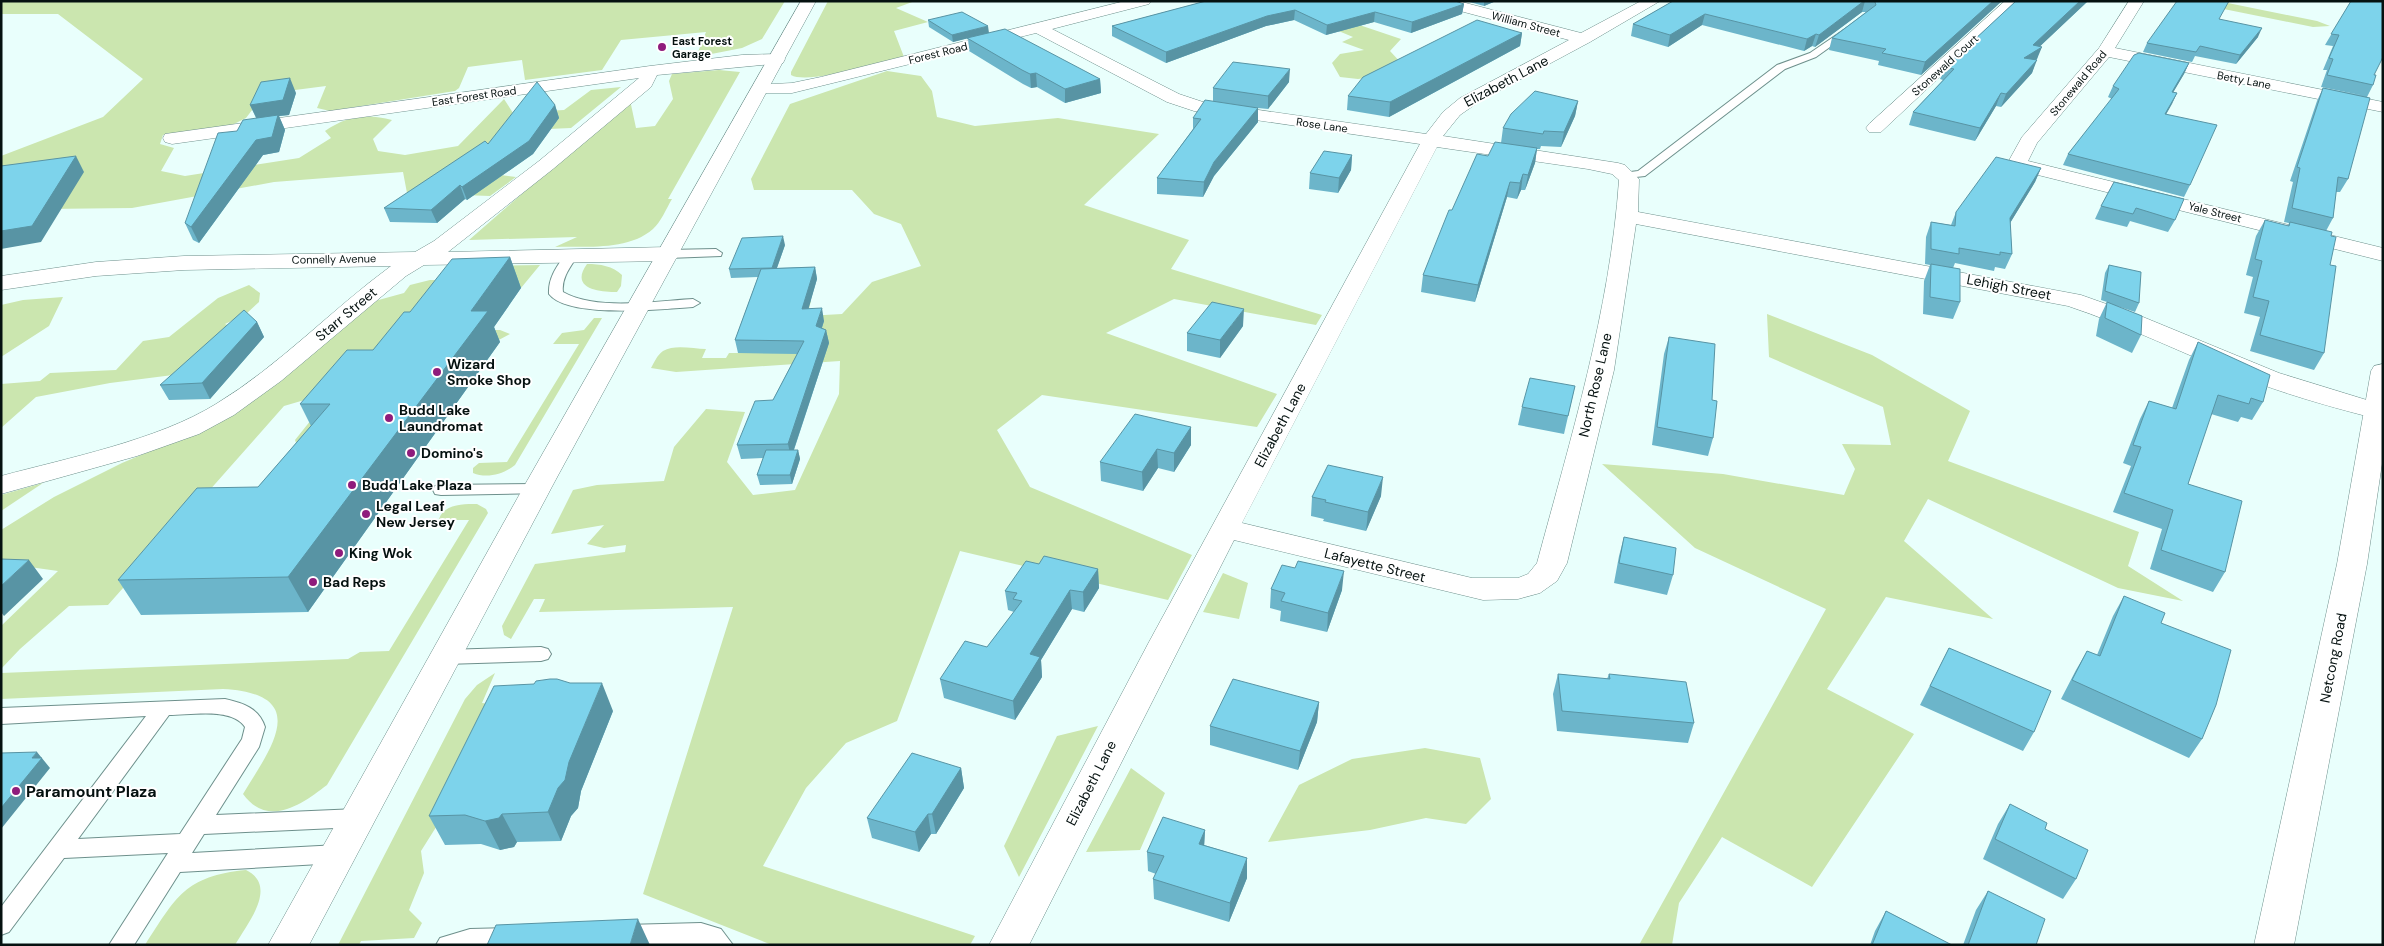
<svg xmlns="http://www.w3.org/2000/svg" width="2384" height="946" font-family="'DM Sans',sans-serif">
<rect width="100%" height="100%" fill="#e9fffc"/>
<path fill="#cbe6af" d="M1,1H785L762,39L742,48L696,57L706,32L621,40L602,70L525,80L522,60L468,67L459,88L455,91L330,111L317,108L326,86L264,94L246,118L232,125L163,135L160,144L174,148L161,171L185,176L299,158L331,138L325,131C346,116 367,113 392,120L373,139L378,151L405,155L458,146L504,99L513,113L564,110L591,90L621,87L571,128L501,131L486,151L456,169L516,177L490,196L407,193L403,172L274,182L132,208L44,209L1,220V156L103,117L143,79L58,14H1Z
M828,1H915L896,8L928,22L894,31L904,57C882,62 808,85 791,75V72Z
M2218,1L2317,21L2330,26L2313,27L2194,3Z
M1303,6L1401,39L1390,51L1403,65L1396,74L1358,79L1340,77L1332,63L1340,54L1364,50L1342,42L1353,37L1300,15Z
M719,70L740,72L668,199H672C666,209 661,222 653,229C628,251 586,246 555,247L577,237L469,240L630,100L636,128L655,126L673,99L669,81L672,74Z
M887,71L921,76L932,91L937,117L975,126L1058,118L1159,134L1084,205L1189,240L1171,269L1322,315L1316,325L1174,299L1106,333L1277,394L1257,427L1042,395L997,430L1030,487L1192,555L1168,600L960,551L897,721L846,743L806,788L763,866L975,936L970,945H772L643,894L733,607L539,612L545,599H534L511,639L504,635L502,626L535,564L625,552L626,545L604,548L587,544L604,525L551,534L573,490L597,485L664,481L674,447L706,409L745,412L727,462L753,495L795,490L839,394L840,361L676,372L651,368C654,363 657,355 663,351C675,344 693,349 706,349L702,358H726L729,353H782L756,303L811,301L807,316L842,314L872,282L921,266L901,224L874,214L852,190H754L751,179L790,104Z
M587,264C600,264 613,266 622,275L621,286L617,292C600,292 569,289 587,264Z
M540,265L521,288L464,289L484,266Z
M430,280H453L415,331L500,330L510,334L305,443H296L295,440L319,410L318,396L284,406L108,605L69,606L20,649L1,669V626L58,571L1,563V530L54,497L122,463L165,445L364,304L404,293L410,285Z
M249,285L260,293L259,302L246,314L225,324L239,330L228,368L110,383L36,397L1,428V384L40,381L50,373L116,370L143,341L169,337L218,298Z
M63,297L49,326L1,357V305L23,300Z
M1767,314L1872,355L1970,411L1948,461L2139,532L2128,566L2183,601L2118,588L1928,499L1904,541L1993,619L1886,597L1827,689L1914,734L1812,887L1722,837L1679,903L1672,945H1639L1826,609L1695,548L1602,464L1723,474L1844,495L1855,469L1842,444L1891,445L1883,407L1769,357Z
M594,318H602L515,465C504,474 487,479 473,473V468L479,463L507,462L579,344H553L562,333L584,330Z
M43,483L1,511V495Z
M477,504L486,509L488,513L327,785C301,805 268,828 243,794C271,748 313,694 223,689L1,699V673L348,659L360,652L389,651L469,520H441L439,519C444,504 463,504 477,504Z
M1223,573L1248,583L1239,619L1203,612Z
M495,673L482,703L490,704L438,824L421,851L424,873L409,910L422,923L414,938L361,941L359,945H338L465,699L477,685Z
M1098,726L1019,877L1004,846L1057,736Z
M1425,748L1480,758L1491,799L1466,824L1426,818L1370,830L1268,842L1299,785L1352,759Z
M1131,768L1165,793L1140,850L1086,852Z
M246,870C279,886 247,924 235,945H145C176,897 185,876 246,870Z"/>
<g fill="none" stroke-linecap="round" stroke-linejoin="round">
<g stroke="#6e908c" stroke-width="2">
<path id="service" d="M1848,27L1853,30L1851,32L1816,57L1785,69L1645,176L1627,178L1621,175L1623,173L1638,171L1777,65L1810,53Z
M716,249L722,253L721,256L668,258L662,254L668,250Z
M572,251L578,255C571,266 561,278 563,292C596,311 656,301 693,299L700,303L693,307C663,309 568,319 549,294C548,277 558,265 567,252Z
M537,484L543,485L545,489L543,493L441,495L435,494L433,490L435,486L441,485Z
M541,647L548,649L551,654L548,659L541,661L445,664L438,662L435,657L438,652L445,650Z
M225,699C243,703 259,708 265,727L259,747L216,815L357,809L365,812L368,818L365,824L357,827L204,834L192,853L338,845L346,847L349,854L346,861L338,863L180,872L134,945H109L168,853L64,858L9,932L1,935V907L146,716L1,724V708ZM169,715C191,715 232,707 245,727L242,739L180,834L78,839Z
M701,923L721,929L733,945H623L617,942L613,935L617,928L625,925Z
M510,928L518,931L522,938L519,945H436L440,938L470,929Z"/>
</g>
<g stroke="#6e908c" stroke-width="1">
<path id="minor" d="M1125,1H1151L1149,4L1052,29L1179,94L1203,102L1426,134L1443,112L1460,98L1569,40L1434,4L1432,1H1458L1581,33L1641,1H1660L1590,42L1480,101L1460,115L1443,136L1618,163L1625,165L1639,179L1638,212L2081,295L2143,317L2279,373L2383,405V417L2375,419L2366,416C2324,405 2282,393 2242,377C2184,354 2128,326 2068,306L1636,224L1614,370L1567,563L1557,581L1540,593L1518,599L1483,600L1234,540L1029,945H989L1149,642L1420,144L1194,111L1167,102L1036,33L792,93H754L751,89L754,85L792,83L821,77ZM1437,147L1588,169L1612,174L1619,180C1610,311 1571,437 1537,563L1528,574L1518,578H1472L1242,523Z
M2005,1H2021L1881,132H1869L1866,128L1869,124Z
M2129,1H2144L2115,48L2383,102V112L2109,57L2037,143L2028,161L2383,248V261L2010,168L2007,164L2022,137L2099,48Z
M777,54L783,55L785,59L783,63L657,75L651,87L553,169L448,252L668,247L676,249L679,254L676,259L668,261L424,265L406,276L281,381L234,415L199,434L137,456L1,494V476C68,458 158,440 216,404C280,365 331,310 391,266L184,270L96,276L1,290V276L96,262L184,256L415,252L434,241L539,161L639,78L172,144L165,142L163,138L165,134L650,66L742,55Z"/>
</g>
<g stroke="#6e908c" stroke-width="1">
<path id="tertiary" d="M2383,364V457L2367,564L2294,945H2254L2337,564L2371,371L2374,366Z"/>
</g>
<g stroke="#6e908c" stroke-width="1">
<path id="primary" d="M801,1H816L555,481L309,945H268L527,481Z"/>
</g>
<use href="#service" fill="#fff" fill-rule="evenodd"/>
<use href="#minor" fill="#fff" fill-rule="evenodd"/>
<use href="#tertiary" fill="#fff" fill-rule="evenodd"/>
<use href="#primary" fill="#fff" fill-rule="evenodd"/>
</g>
<path fill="#6cb5ca" d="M1206,1L1464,4L1462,14L1411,33L1374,22L1326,35L1294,20L1266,26L1166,63L1112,36V26Z
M1466,1H1496L1484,6Z
M1673,1H2002L1921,75L1878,65L1879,61L1829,50L1832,38L1866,12H1862L1815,47L1812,46L1804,51L1702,25L1668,47L1631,36L1633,24Z
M2016,1H2088L2040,46L2037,59L2036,60L2032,73L2001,107L1996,106L1975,141L1909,125L1913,112L1943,80L1940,79L1945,67Z
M2351,1L2374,75L2373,85L2367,97L2348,179L2340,192H2336L2333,218L2326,231L2330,265L2324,353L2314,370L2250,351L2260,317L2244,313L2253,277L2246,275L2256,236L2265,220L2288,226L2289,223L2284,222L2293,182L2290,181L2317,101L2323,88L2365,96L2321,87L2327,70H2323L2333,46L2325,45Z
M2220,19L2258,37L2236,64L2195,56L2192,62L2143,52L2147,43Z
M928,20L989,33L1100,79L1101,93L1065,103L1037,87L1031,88L1023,84L969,51L968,38L953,42L929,27Z
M1522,33L1520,46L1389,117L1347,110L1348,96Z
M2189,63L2184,74L2173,92L2177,93L2166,114L2190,185L2184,197L2063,165L2068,154L2112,99L2108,97L2113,86Z
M1289,82L1268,109L1258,108V122L1214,176L1203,197L1157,194V178L1193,129V118L1213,101V88Z
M296,93L289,115L279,116L285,130L279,152L263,155L199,243L193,240L185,223L256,118L250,105Z
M1578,101L1575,116L1561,147L1541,146L1540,149H1537L1535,163L1525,190H1521L1517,199L1507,197L1475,302L1421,292L1423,275L1452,210L1488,156L1501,143L1503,128Z
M555,105L559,118L533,154L467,200L465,199L437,223L390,222L384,208L488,144Z
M1352,155L1351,170L1338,193L1309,189L1310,173Z
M2041,168L2035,182L2010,223L2012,254L2005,269L1995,267L1994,271L1955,263L1953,268L1960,302L1953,319L1923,314L1924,281L1930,265L1925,264L1926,237L1931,222L1951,225L1956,212Z
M2114,182L2175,220L2168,232L2130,221L2127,227L2095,219L2101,206Z
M785,245L777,268L815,267L817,279L808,309L824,321L822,328L826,330L829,343L794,450H798L800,459L792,484L760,485L757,475L763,458L741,459L737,445L773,400L797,354L738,353L735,340L758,277L731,278L729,269Z
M510,257L521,288L494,327L500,342L308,612L141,615L118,580L258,487L311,426L300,404L373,350L410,312Z
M2109,265L2139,303L2135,312L2117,306L2141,335L2132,353L2096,336L2099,319L2107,302L2101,300L2105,273Z
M257,322L264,337L210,399L169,400L160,385Z
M1243,326L1220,358L1187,351V333Z
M1669,337L1712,400L1713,438L1708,456L1652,445L1664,354Z
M2198,342L2263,402L2252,420L2241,417L2238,422L2211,414L2188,484L2225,572L2213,592L2150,569L2162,529L2113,512L2131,466L2123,463L2140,419L2149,401L2172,408L2189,360Z
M1575,386L1564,434L1518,425L1522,407Z
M1191,427V445L1174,472L1158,468L1143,491L1101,481L1100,462Z
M1381,496L1366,531L1323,521L1324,519L1311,516L1312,497Z
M1624,537L1673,575L1667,595L1614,583L1619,556Z
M1039,564L1098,569L1099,588L1084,612L1072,609L1041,660L1042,677L1015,720L944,698L940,679L987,647L1014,612L1008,610L1005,591Z
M1271,589L1342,590L1327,632L1280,621L1281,611L1270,608Z
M2124,596L2161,623L2202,739L2189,758L2061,699L2076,670L2087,651L2097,655L2113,616Z
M1949,648L2034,732L2023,751L1920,705Z
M1558,674L1607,679L1609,674L1694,723L1688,743L1557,731L1553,694Z
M1319,702L1317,722L1298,770L1210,745V726Z
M613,711L581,791L578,808L571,816L561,841L517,842L514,847L500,850L481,844L445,845L429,816Z
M961,768L964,788L936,834H931L919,852L872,838L867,818Z
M2010,804L2045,829L2076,879L2063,899L1983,859L1998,824Z
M1205,830L1204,845L1247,858V878L1229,922L1154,899L1153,879L1156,874L1148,871L1147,852Z
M1988,891L2036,945H1963L1976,910Z
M1886,911L1952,945H1870L1875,931Z"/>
<path fill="#5894a4" d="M1484,1H1496L1484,6Z
M1864,1H1865L1862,12L1815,47L1819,35Z
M1993,1H2002L1921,75L1925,62Z
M2080,1H2088L2034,52L2042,47L2037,59L2020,70L2024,58L2033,45Z
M1464,4L1462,14L1411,33L1412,22Z
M1295,10L1294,20L1266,26L1166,63V52L1267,16Z
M1375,12L1374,22L1326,35L1327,25Z
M1705,14L1702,25L1668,47L1670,35Z
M988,26L989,33L953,42L952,35Z
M2262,28L2258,37L2236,64L2240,55Z
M1522,33L1520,46L1389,117L1390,102Z
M1816,34L1812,46L1804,51L1807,39Z
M2037,60L2032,73L2001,107L2006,94Z
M2189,63L2184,74L2167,103L2172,92Z
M1290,69L1289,82L1268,109V96Z
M1036,73L1037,87L1031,88L1030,74Z
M290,78L296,93L289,115L279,116L285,130L279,152L263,155L199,243L191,227L257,119L250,105Z
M1100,79L1101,93L1065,103V89Z
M2001,93L1996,106L1975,141L1980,128Z
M2177,93L2172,104L2160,125L2165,114Z
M1578,101L1575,116L1561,147L1564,132Z
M555,105L559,118L533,154L467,200L462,187Z
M1258,108V122L1214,176L1203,197L1204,182L1214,162Z
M1537,148L1535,163L1525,190L1528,175Z
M1352,155L1351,170L1338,193L1339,178Z
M76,156L84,172L41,242L1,249V231Z
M2041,168L2035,182L2004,233L2010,218Z
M1523,174L1521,190L1517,199L1520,183Z
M1510,182L1507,197L1475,302L1478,285Z
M460,185L465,199L437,223L431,210Z
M783,236L785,245L774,276L772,268Z
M510,257L521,288L494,327L500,342L308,612L288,577L471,311Z
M815,267L817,279L805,321L802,309Z
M822,308L824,321L818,339L816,326Z
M1244,309L1243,326L1220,358V340Z
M257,322L264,337L210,399L202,383Z
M826,330L829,343L791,458L788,444Z
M1191,427V445L1174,472V453Z
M1157,449L1158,468L1143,491L1142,472Z
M798,450L800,459L792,484L790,475Z
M1383,477L1381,496L1366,531L1368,512Z
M29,560L43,579L4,616L1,612V586Z
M1098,569L1099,588L1084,612L1083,592Z
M1344,571L1342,590L1327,632L1328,613Z
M1070,590L1072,609L1041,660L1042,677L1015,720L1013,701L1030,654Z
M602,683L613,711L581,791L578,808L571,816L561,841L548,812Z
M1319,702L1317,722L1298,770L1300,751Z
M37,752L50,768L1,829V808L32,758Z
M961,768L964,788L936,834L932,814Z
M502,814L517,842L514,847L500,850L485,821Z
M928,814L931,834L919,852L915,832Z
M1205,830L1204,849L1199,844Z
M1247,858V878L1229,922L1230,903Z
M638,919L650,945H630Z"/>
<path fill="#7dd3eb" stroke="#5894a4" d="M1206,1H1455L1464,4L1412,22L1375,12L1327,25L1295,10L1267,16L1166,52L1112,26Z
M1673,1H1864L1819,35L1816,34L1807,39L1705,14L1670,35L1633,24Z
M1873,1H1993L1925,62L1882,53L1886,49L1832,38L1876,5L1875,2Z
M2016,1H2080L2033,45L2042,47L2024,58L2037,60L2006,94L2001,93L1980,128L1913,112L1954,69L1945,67Z
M2177,1H2229L2219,19L2262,28L2240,55L2200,46L2196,52L2147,43Z
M2351,1H2383V57L2374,75H2376L2373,85L2327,75L2333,59L2329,58L2339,35L2331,34Z
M962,12L988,26L952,35L928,20Z
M1477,20L1522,33L1390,102L1348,96L1363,77Z
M1005,29L1100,79L1065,89L1036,73L1030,74L1022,70L967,38Z
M2139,53L2189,63L2172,92L2177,93L2165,114L2217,125L2190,185L2068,154L2119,89L2113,86L2134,55Z
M1233,62L1290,69L1268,96L1213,88Z
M290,78L283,100L250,105L261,82Z
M537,82L555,105L529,141L462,187L460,185L431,210L384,208L485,141L488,144Z
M2323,88L2370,98L2348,179L2338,177L2333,218L2292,208L2300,168L2297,167Z
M1535,91L1578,101L1564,132L1544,131L1543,134L1503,128L1511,114Z
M1205,100L1258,108L1214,162L1204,182L1157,178L1201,119L1193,118Z
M278,115L272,137L256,140L191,227L185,223L218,133L237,131L243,120Z
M1495,142L1537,148L1528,175L1523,174L1520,183L1510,182L1478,285L1423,275L1449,210H1452L1477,154L1488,156Z
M1324,151L1352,155L1339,178L1310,173Z
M76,156L32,226L1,231V166Z
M1996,157L2041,168L2010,218L2012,254L2000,252V255L1959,248V254L1931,249V222L1955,226L1956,212Z
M2114,182L2184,199L2175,220L2136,208L2133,214L2101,206Z
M2265,220L2289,226L2290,222L2332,232L2331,236L2336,237L2330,265L2336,266L2324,353L2260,335L2269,301L2253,297L2262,261L2255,259Z
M783,236L772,268L729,269L742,238Z
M510,257L471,311H488L288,577L118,580L197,488L258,487L330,404H300L347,350H373L404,312H410L452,259Z
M1931,264L1960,269V302L1930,297Z
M2109,265L2141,272L2139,303L2105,291Z
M815,267L802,309L822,308L816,326L826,330L788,444L737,445L755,401L773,400L804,341L735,340L761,269Z
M1212,302L1244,309L1220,340L1187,333Z
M2107,302L2142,316L2141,335L2105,318Z
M244,310L257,322L202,383L160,385Z
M1669,337L1715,344L1712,400L1717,401L1713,438L1657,427Z
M2198,342L2270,375L2263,402L2251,398L2249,404L2218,395L2188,484L2242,501L2225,572L2161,550L2173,510L2124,493L2141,447L2133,445L2149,401L2176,409Z
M1530,378L1575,386L1568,416L1522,407Z
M1135,414L1191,427L1174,453L1157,449L1142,472L1100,462Z
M766,450H798L790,475H757Z
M1328,465L1383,477L1368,512L1325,502L1326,500L1312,497Z
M1624,537L1676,548L1673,575L1619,563Z
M1044,556L1098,569L1083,592L1070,590L1030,654L1040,657L1013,701L940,679L965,641L987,647L1022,601L1013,599L1017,593L1005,591L1026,561L1039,564Z
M1,559L29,560L1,586Z
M1298,561L1344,571L1328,613L1281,601L1285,593L1271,589L1282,565L1295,568Z
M2124,596L2165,613L2161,623L2231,650L2216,705L2202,739L2072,680L2087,651L2100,656Z
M1949,648L2051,691L2034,732L1930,686Z
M1558,674L1610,679L1609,674L1686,682L1694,723L1562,711Z
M550,679H557L570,683H602L569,762L565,780L558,788L548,812L502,814L499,818L485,821L465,815L429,816L494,686L534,684L536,681Z
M1233,679L1319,702L1300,751L1210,726Z
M37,752L32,758H42L1,808V753Z
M912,753L961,768L932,814H928L915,832L867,818Z
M2010,804L2047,823L2045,829L2088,850L2076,879L1995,839Z
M1163,817L1205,830L1199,844L1247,858L1230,903L1153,879L1164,856L1147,852Z
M1988,891L2045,919L2036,945H1968Z
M1886,911L1952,945H1872Z
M638,919L630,945H487L496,925Z"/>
<g fill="#8f1c7c" stroke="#fff" stroke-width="2">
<circle cx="662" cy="47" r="5"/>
<circle cx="437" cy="372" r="5"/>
<circle cx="389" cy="418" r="5"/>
<circle cx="411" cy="453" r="5"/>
<circle cx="352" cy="485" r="5"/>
<circle cx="366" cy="514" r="5"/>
<circle cx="339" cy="553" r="5"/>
<circle cx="313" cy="582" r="5"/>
<circle cx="16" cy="791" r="5"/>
</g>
<g text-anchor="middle" stroke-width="4" stroke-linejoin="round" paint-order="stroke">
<g font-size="11" fill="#051110" stroke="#fff">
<text transform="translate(1526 24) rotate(15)" y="4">William Street</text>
<text transform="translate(938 53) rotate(-14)" y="4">Forest Road</text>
<text transform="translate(1945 65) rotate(-42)" y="4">Stonewald Court</text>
<text transform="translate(2244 80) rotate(11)" y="4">Betty Lane</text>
<text transform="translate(2078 83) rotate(-50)" y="4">Stonewald Road</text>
<text transform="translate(474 96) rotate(-8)" y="4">East Forest Road</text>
<text transform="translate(1322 125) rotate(8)" y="4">Rose Lane</text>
<text transform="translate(2215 212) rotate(14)" y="4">Yale Street</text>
<text transform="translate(334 259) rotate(-1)" y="4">Connelly Avenue</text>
</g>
<g font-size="11" font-weight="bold" fill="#051110" stroke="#fff" text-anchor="start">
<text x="672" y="45">East Forest<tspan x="672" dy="13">Garage</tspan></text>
</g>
<g font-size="14" fill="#051110" stroke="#fff">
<text transform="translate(1506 81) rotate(-28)" y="5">Elizabeth Lane</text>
<text transform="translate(2009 287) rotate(11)" y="5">Lehigh Street</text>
<text transform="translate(346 314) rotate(-40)" y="5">Starr Street</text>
<text transform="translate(1595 385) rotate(-77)" y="5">North Rose Lane</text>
<text transform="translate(1280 425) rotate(-62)" y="5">Elizabeth Lane</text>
<text transform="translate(1375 565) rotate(14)" y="5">Lafayette Street</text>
<text transform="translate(2333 658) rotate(-79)" y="5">Netcong Road</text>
<text transform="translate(1091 783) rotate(-63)" y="5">Elizabeth Lane</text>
</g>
<g font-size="14" font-weight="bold" fill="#051110" stroke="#fff" text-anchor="start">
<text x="447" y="369">Wizard<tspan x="447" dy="16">Smoke Shop</tspan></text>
<text x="399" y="415">Budd Lake<tspan x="399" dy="16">Laundromat</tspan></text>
<text x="421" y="458">Domino's</text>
<text x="362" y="490">Budd Lake Plaza</text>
<text x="376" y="511">Legal Leaf<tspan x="376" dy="16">New Jersey</tspan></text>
<text x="349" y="558">King Wok</text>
<text x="323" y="587">Bad Reps</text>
</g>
<g font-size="16" font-weight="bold" fill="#051110" stroke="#fff" text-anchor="start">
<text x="26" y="797">Paramount Plaza</text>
</g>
</g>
<rect width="2384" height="946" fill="none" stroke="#051110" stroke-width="5"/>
</svg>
